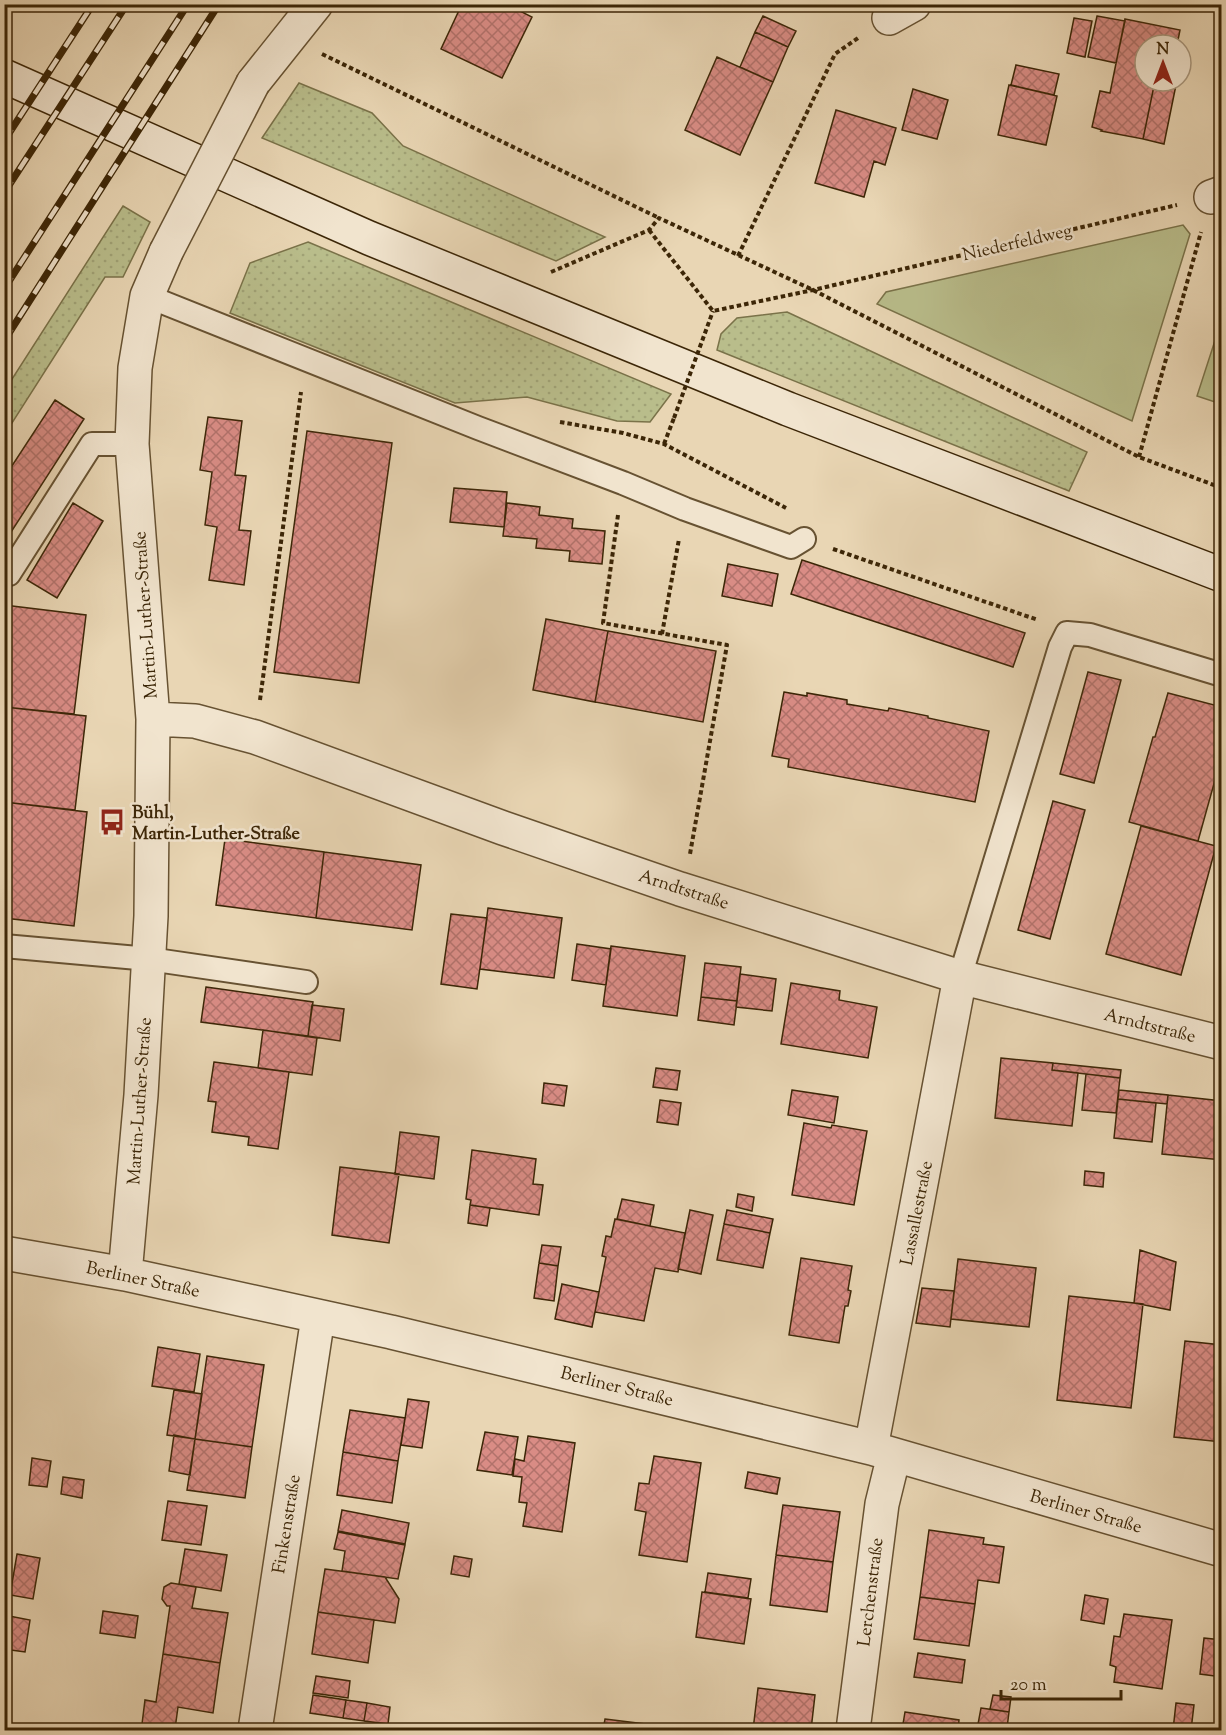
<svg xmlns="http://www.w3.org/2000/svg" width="1226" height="1735" font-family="'Sorts Mill Goudy',serif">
<defs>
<pattern id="grass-dots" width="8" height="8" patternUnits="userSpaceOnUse" patternTransform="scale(1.5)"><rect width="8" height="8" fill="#b9bd8b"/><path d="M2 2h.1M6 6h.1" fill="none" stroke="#a0a276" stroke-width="1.8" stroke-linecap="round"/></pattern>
<pattern id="building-cross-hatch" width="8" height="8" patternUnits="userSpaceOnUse" patternTransform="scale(1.5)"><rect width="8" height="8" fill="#d98c85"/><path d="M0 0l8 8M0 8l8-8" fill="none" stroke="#b1726b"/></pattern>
</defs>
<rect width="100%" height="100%" fill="#e9d6b4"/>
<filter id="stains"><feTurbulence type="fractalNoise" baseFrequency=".00333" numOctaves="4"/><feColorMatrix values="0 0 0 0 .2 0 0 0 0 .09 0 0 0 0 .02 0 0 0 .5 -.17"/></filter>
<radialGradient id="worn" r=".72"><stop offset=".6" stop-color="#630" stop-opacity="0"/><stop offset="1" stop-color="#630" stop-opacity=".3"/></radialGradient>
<path fill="url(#grass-dots)" stroke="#7a7249" stroke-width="1.5" d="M299,83L372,113L403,146L605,237L556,261L262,138Z
M123,206L150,222L123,277H105L5,434V390Z
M308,242L671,394L650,422L617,421L527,397L455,403L230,313L250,263Z
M787,312L1087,452L1069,491L717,350L721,334L737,318Z"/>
<path fill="#b9bd8b" stroke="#7a7249" stroke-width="1.5" d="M1183,225L1190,234L1132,421L877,304L886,292Z
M1221,322V404L1197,396Z"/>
<path fill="url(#building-cross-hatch)" stroke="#3c2607" stroke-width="1.5" d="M462,4H506L532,17L502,78L441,49Z
M763,16L796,31L788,47L755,32Z
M1097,16L1125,21L1116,63L1088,57Z
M1074,18L1092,21L1085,57L1067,53Z
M1125,19L1180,30L1177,45H1145V81H1155L1143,139L1101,131L1102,130L1092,127L1100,91L1110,93Z
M755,32L788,47L773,82L740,67Z
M717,57L773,82L740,155L685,130Z
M1016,65L1059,74L1054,95L1011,85Z
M1155,81L1176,85L1164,144L1143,139Z
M1009,85L1057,96L1046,145L998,135Z
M913,89L948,100L937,139L902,130Z
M836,110L896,128L885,165L874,161L864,197L815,183Z
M55,400L84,419L4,543V478Z
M208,417L242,421L235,475L246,476L239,530L251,531L244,585L209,580L217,527L205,525L212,472L200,470Z
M307,431L392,443L359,683L274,672Z
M454,488L507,492L504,527L450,522Z
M73,503L103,521L57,598L27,580Z
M507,503L540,507L539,515L573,519L572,528L605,531L602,564L569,561L570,551L536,548L537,539L503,536Z
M802,560L1025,633L1013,667L791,594Z
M728,564L778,574L772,606L722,596Z
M4,605L86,615L74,714L4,707Z
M546,619L608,631L595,702L533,690Z
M608,631L716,651L703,722L595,702Z
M1088,672L1121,680L1094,783L1060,774Z
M784,692L807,696V693L847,700V704L888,711L889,708L928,716V718L989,731L975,802L788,767L789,759L772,756Z
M1168,693L1222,707V755L1198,841L1129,822L1153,737H1155Z
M4,707L86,716L75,810L4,802Z
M1053,801L1085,810L1050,939L1018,930Z
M4,802L87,812L74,926L4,918Z
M1141,826L1216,846L1181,975L1106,954Z
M225,839L324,852L316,918L216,905Z
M324,852L421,865L412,930L316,918Z
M488,908L562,918L554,978L480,969Z
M451,914L487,918L477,989L441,984Z
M577,944L611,949L606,985L572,980Z
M611,946L685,956L677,1016L603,1006Z
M705,963L741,967L737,1001L701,997Z
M740,974L776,979L772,1011L736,1007Z
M791,983L840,991L839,1000L877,1007L868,1058L781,1044Z
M206,987L313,1002L308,1036L201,1022Z
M701,997L737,1001L734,1025L698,1020Z
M312,1005L344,1009L340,1041L308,1036Z
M263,1030L317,1038L312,1075L258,1068Z
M1001,1058L1053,1063L1052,1070L1078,1073L1072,1126L995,1118Z
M214,1062L289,1072L278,1149L248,1145L249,1137L212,1132L216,1102L208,1101Z
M1053,1063L1121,1070L1120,1078L1052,1070Z
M656,1068L680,1071L677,1090L653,1087Z
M1086,1074L1120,1078L1116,1113L1082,1110Z
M544,1083L567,1086L564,1106L542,1103Z
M792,1090L838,1097L834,1123L788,1115Z
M1119,1090L1168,1095L1167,1104L1118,1099Z
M1168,1095L1222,1101V1160L1162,1154Z
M1118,1099L1156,1103L1152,1142L1114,1138Z
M660,1100L681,1103L678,1125L657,1122Z
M804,1123L831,1128L832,1125L867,1131L854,1205L792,1195Z
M400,1132L439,1137L434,1179L395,1174Z
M472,1150L536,1159L533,1184L543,1185L539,1215L470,1205L471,1200L466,1199Z
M340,1167L399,1174L389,1243L332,1235Z
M1085,1171L1104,1173L1103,1187L1084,1185Z
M738,1194L754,1197L752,1211L736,1207Z
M622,1199L654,1205L650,1226L617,1219Z
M470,1205L490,1208L487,1226L468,1223Z
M690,1210L713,1215L701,1274L678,1269Z
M727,1210L773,1219L770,1233L724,1224Z
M615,1219L685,1233L678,1272L655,1268L644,1321L595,1312L606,1257L602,1256L606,1236L611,1237Z
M724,1224L770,1233L763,1268L717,1260Z
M542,1245L561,1247L558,1266L539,1263Z
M1140,1250L1176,1262L1170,1310L1134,1303Z
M801,1258L852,1266L848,1290L851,1291L848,1306H845L839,1343L789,1335Z
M958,1259L1036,1268L1029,1327L951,1319Z
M539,1263L558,1266L554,1301L534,1298Z
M562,1284L599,1292L592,1327L555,1319Z
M922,1288L954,1291L950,1327L916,1323Z
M1069,1296L1143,1304L1131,1408L1057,1400Z
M1185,1341L1222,1345V1442L1174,1437Z
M158,1347L200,1354L194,1392L152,1386Z
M207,1356L264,1365L252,1447L195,1439Z
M174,1390L202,1394L195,1439L167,1435Z
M408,1399L429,1402L422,1448L401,1445Z
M350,1410L405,1418L398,1461L343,1452Z
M485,1432L518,1437L512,1475L477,1470Z
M174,1435L195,1439L190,1475L169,1471Z
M528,1436L575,1443L562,1532L523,1526L527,1503L519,1502L522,1477L513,1476L515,1459L524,1461Z
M195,1439L252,1447L245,1498L187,1490Z
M343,1452L398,1461L392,1503L337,1495Z
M654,1456L701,1463L687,1562L639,1555L646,1512L635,1510L639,1483L649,1484Z
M32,1458L51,1461L47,1487L29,1485Z
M748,1472L780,1478L777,1494L745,1488Z
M63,1477L84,1480L82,1498L61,1494Z
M168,1501L207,1506L201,1545L162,1540Z
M783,1505L840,1512L833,1562L776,1555Z
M342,1510L409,1523L405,1544L338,1531Z
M929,1530L984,1538L983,1544L1004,1547L999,1583L978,1580L975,1604L920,1597Z
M338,1532L405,1545L398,1579L342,1571L345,1551L334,1549Z
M185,1549L227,1555L221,1591L179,1584Z
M17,1554L40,1558L33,1599L10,1595Z
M776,1555L833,1562L827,1612L770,1605Z
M454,1556L472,1559L469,1577L451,1574Z
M325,1569L385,1577L399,1599L395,1623L318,1612Z
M708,1573L751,1579L748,1598L705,1592Z
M171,1583L196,1587L192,1608L228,1613L220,1663L163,1654L170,1606H167L162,1599L164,1587Z
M702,1592L751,1599L744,1644L696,1637Z
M1085,1595L1108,1599L1104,1624L1081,1620Z
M920,1597L975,1604L969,1646L914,1639Z
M103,1611L138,1616L135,1638L100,1633Z
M318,1612L374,1620L368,1663L312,1654Z
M1124,1614L1172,1620L1162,1689L1114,1682L1116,1667L1110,1665L1114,1636L1120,1637Z
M4,1615L30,1620L25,1652L4,1649Z
M1204,1638L1222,1640V1677L1200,1674Z
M918,1653L965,1660L962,1683L914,1677Z
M163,1654L220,1663L213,1713L178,1707L175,1729L142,1724L145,1700L156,1702Z
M316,1676L350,1681L348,1698L313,1693Z
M758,1688L815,1695L811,1730H753Z
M313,1695L346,1700L343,1718L310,1713Z
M993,1695L1011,1697L1009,1712L990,1709Z
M346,1700L367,1703L364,1721L343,1718Z
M367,1703L390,1707L388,1724L364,1721Z
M1176,1703L1194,1705L1191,1730H1173Z
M981,1708L1009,1712L1007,1728L978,1724Z
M905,1712L959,1720L958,1730H902Z
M605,1719L645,1724L644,1730H603Z"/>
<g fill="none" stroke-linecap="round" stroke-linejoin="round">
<g stroke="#675232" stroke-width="26">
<path id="lane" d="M147,296L478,428L623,483L685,509L791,547L804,539
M9,574L92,444H132
M4,946L149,959L306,982
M960,977L1060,647L1067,633L1090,635L1222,675"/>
</g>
<g stroke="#675232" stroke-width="36">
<path id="street" d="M889,18L914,4
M253,83L316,4
M1211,197L1222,193
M153,719L195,721L255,737L503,828L680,889L960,977L1222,1043
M4,1253L125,1274L391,1332L871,1448L1222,1550
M125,1274L141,1095L151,916L153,719L132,444L135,368L147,296L166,252
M871,1448L960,977
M255,1730L318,1317
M853,1730L882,1504L894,1455"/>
</g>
<g stroke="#3c2607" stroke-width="36">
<path id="secondary" d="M4,76L369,238L788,409L1222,575"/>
</g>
<path stroke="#3c2607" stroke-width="4" stroke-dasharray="4.5 3" stroke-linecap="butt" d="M322,54L659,218
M649,230L713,311L813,290L1177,205
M738,256L835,54L858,38
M551,272L649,230L659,218L813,290L1139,457L1222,488
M560,422L623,433L664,444L786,508
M664,444L674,418
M1139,457L1201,232
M618,515L603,623L727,645L690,854
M833,549L1038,620
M662,634L679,539
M260,700L301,392"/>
<use href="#lane" stroke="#f1e4ce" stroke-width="22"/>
<use href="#street" stroke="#f1e4ce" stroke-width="33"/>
<use href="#secondary" stroke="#f1e4ce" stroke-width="33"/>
<g stroke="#3c2607" stroke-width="7">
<path id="rail" d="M4,141L93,4
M4,193L127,4
M4,289L188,4
M4,341L219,4"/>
</g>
<use href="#rail" stroke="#f1e4ce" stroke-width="4.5" stroke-dasharray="14" stroke-linecap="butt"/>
<g stroke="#675232" stroke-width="36" stroke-linecap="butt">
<path id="street-bridge" d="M166,252L253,83"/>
</g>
<path stroke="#3c2607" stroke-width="4" stroke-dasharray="4.5 3" stroke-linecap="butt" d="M674,418L713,311"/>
<use href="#street-bridge" stroke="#f1e4ce" stroke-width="33"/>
</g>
<defs>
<g id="bus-bare" transform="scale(2.07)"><path d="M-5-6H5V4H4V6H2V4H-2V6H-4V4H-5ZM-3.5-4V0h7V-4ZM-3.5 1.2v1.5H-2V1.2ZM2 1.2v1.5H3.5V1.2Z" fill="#8f2418" stroke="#f1e4ce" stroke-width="2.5" paint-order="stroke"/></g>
</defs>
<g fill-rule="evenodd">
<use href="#bus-bare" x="112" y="822"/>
</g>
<g text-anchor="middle" stroke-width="5" stroke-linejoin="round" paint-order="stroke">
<g font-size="18" fill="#3c2607" stroke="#f1e4ce">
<text transform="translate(1017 242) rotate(-13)" y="6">Niederfeldweg</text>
<text transform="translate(145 615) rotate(-94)" y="6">Martin-Luther-Straße</text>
<text transform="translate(684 889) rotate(18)" y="6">Arndtstraße</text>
<text transform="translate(1150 1025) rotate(14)" y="6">Arndtstraße</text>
<text transform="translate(139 1101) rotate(-86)" y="6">Martin-Luther-Straße</text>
<text transform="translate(916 1213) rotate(-79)" y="6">Lassallestraße</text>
<text transform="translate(143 1279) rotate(12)" y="6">Berliner Straße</text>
<text transform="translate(617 1386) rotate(14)" y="6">Berliner Straße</text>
<text transform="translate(1086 1511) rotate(16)" y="6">Berliner Straße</text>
<text transform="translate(286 1524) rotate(-81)" y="6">Finkenstraße</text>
<text transform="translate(870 1592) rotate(-83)" y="6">Lerchenstraße</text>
</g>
<g font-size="18" font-weight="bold" fill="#3c2607" stroke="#f1e4ce" text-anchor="start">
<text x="132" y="818">Bühl,<tspan x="132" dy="21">Martin-Luther-Straße</tspan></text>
</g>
</g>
<rect width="1226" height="1735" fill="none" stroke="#e9d6b4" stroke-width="24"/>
<rect x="6" y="6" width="1214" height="1723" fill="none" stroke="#3c2607" stroke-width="3"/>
<rect x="12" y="12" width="1202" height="1711" fill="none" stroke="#3c2607" stroke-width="1.5"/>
<g transform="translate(1163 63)"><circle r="28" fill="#f1e4ce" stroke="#a9987e" stroke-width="1.5"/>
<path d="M0-4.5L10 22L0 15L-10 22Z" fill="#8f2418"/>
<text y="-9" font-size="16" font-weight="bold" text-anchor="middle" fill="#3c2607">N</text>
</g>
<path d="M1001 1690v9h120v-9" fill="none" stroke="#3c2607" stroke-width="3"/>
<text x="1010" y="1690" font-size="18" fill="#3c2607" stroke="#f1e4ce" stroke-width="4.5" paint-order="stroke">20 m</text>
<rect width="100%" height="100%" filter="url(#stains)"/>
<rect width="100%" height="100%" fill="url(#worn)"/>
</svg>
